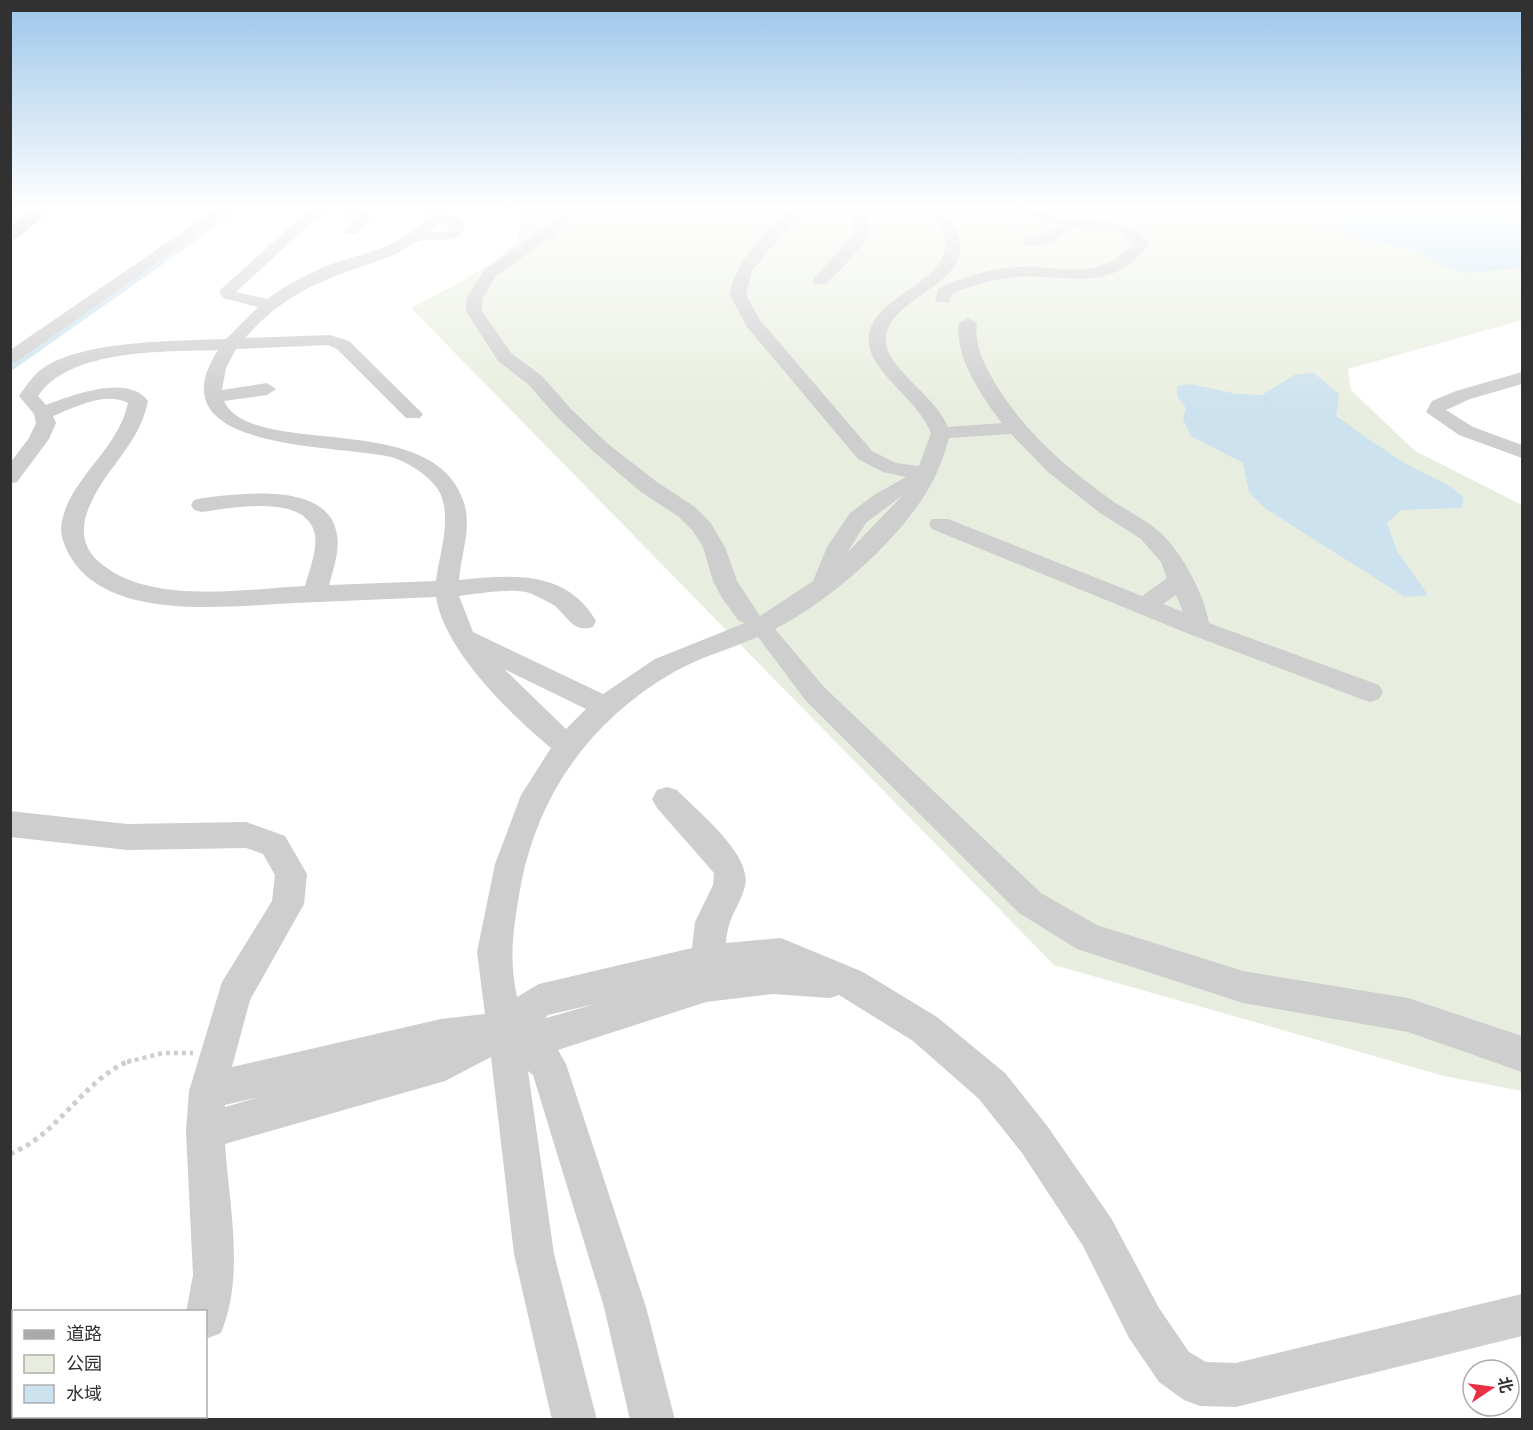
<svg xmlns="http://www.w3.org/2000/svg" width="1533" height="1430" font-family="'Roboto Condensed','Noto Sans SC',sans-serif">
<rect width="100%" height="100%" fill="#fff"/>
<path fill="#e8eedf" d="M513,207H1522V320L1348,369L1351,390L1415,451L1522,505V1091L1444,1076L1054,965L411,308C435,295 505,262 517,239C520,233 519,222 521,215Z"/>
<path fill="#cce2ee" d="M1344,207H1374L1433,214L1475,212L1522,219V268L1467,273L1449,268L1408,248L1356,238L1326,227L1331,213Z
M1313,372L1339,394L1336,416C1361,433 1384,451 1410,466C1428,476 1448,482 1463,497L1462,508L1401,510L1387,523L1397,551L1428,595L1405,597L1263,507L1249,492L1243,463L1191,436L1183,419L1186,408L1177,396V386L1190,384L1237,394L1262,395L1294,375Z"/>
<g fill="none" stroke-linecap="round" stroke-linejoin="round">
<path fill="#cce2ee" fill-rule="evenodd" d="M231,207H244L10,372V361Z"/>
<path stroke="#cecece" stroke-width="4.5" stroke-dasharray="4 4" stroke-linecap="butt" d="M127,1062L163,1053H193"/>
<path stroke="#cecece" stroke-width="5" stroke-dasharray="4.5 4.5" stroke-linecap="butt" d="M10,1154C60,1134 81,1081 131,1060"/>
<path fill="#cecece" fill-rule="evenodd" d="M219,207H236L16,362L10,363V350Z
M315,207H333L314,220L236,292L267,299C286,285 307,274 329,265C365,252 401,248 428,217L425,207H439L441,213L456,216L465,223C462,248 436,237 420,241C410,244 401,252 391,256C331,278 290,287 245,338L330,335L349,341L423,414L420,418H406L337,349L328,345L236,349L226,368L222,390L267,383L276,389L267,395L224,401C251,460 436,407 464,503C472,527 461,555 459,580C511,575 566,569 596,621L593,627C573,633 568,617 555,606C549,602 541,598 534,595C518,586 478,594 459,596L473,632L603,694L655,659L745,623L739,621L722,598L713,581L703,547L693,531L679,517L641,492L594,452L557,417L528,384L498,361L466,311V299L484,270L547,227L565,207H580L557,233L496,276L482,299V311L511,353L542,376L571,409L608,444L657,482L695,507L710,522L725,547L737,581L760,616L813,581L827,547L850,513L874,495L906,477L883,472L858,459L747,327L730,295C732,267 770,219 796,208C801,206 809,207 815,207L781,236L752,271L746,295L760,320L872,451L896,463L919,466L931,433C919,401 871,372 869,344C864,291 966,284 941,229C937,220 930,215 924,207H969L946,214C1000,286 881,290 886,344C889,369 937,398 948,427L1002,423C982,397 954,357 959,323L968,318L977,323C974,345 984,364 995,383C1025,433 1067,468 1114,502C1127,511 1143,518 1156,529C1180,548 1204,593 1209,623L1379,685L1383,692L1379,699L1370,702L1361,699L1189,634L932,529L929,524L932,519H948L1142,596L1167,578L1161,562L1141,539L1100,513L1048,472L1011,434L949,438C943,458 937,476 926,493C895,544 828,602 775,629L824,687L1041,893L1097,925L1243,971L1408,998L1522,1036V1072L1408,1032L1243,1003L1077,949L1019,913L806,701L758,637C730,649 700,657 674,672C592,719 539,792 521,884C514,925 508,956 517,997L539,984L692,948L695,922L713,885L714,873L657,808L652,799L657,790L667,787L677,790C697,811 753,855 745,886C739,909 728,915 726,943L781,938L863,972L937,1017L1005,1073L1048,1127L1111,1218L1159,1308L1189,1352L1206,1362L1236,1363L1522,1294V1336L1236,1407L1200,1406L1184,1400L1159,1382L1129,1338L1083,1246L1022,1153L979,1099L913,1041L839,995L830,998L773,994L706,1002L558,1050L566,1064L646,1307L675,1420H630L604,1307L533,1075L528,1071L554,1254L597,1420H552L514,1254L491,1057L445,1081L225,1144C229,1205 245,1275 221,1333L206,1339V1312H186L193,1275L186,1131L189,1091L222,982L272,901L275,875L263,854L246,848L127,850L10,837V811L127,824L246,822L285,836L307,874L304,904L250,1000L232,1067L441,1019L485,1014L477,952L495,864L521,795L551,748C511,715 444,650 436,597C389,599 341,601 295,603C230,606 108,623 70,556C64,545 59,534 62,521C71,477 118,450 128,403C105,391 75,407 53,416L56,423L49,439L17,482L10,484V463L29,438L36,423L34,414L19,396C26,386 33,375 43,368C85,340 176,341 226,339L258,307L223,298L219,291L304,214ZM439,222L447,223L450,228L445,232H430ZM218,350C152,452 335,444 391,457C408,462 430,476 439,491C453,518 439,554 436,581L329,585C333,570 340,551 337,535C329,480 239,494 202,498L194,500L191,505L194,510L202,512C231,508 303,494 314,531C319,547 309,571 305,586C243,589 148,606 98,561C80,545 81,523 91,503C108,465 139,445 148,401C128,373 70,396 46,405L38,396C71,348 165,352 218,350ZM903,495L847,553L866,523ZM1176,595L1183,612L1163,604ZM504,669L586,709L566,729ZM595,1004L546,1018H545L548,1015ZM259,1097L225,1107V1105Z
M339,207H359L367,211L370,220L356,234H346L344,231L355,216Z
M845,207H859C863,213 870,221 869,229C868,245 837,272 826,284H814L812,281L814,278L853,235L854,223Z
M993,207H1020L1070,219L1110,222L1132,227L1149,243C1113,296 1066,273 1016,277C994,279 973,285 952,294L949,302H937L935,299L939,288C963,277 989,269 1016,267C1061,264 1097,284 1133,244L1122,233L1073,228C1061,238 1042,249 1026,245L1023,242L1026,239L1049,233L1059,225Z
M1522,372V384L1470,399L1446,410L1473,427L1522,445V458L1459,435L1426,412L1432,401L1456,391Z
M97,1416H145L144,1420H96Z"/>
<path fill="#a9a9a9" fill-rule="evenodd" d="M36,207H55L16,239L10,240V226Z"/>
</g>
<linearGradient id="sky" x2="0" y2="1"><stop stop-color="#9dc6ea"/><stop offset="0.51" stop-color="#fff"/><stop offset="1" stop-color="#fff" stop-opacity="0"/></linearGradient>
<rect width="1533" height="408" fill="url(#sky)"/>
<rect width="1533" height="1430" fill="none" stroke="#313131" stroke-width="24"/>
<rect x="12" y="1310" width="195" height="108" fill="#ffffff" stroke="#adadad" stroke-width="1.5"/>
<rect x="24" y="1330" width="30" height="9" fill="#a9a9a9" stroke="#adadad" stroke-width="1.5"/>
<text x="66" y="1340" font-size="18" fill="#313131">道路</text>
<rect x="24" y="1355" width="30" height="18" fill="#e8eedf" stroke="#adadad" stroke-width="1.5"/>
<text x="66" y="1370" font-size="18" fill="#313131">公园</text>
<rect x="24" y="1385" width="30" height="18" fill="#cce2ee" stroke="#adadad" stroke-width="1.5"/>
<text x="66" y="1400" font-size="18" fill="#313131">水域</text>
<g transform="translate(1491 1388) rotate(77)"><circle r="28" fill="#ffffff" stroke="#adadad" stroke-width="1.5"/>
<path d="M0-4.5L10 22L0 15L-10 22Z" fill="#eb3045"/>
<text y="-9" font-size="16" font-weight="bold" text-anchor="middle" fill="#313131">北</text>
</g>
</svg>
